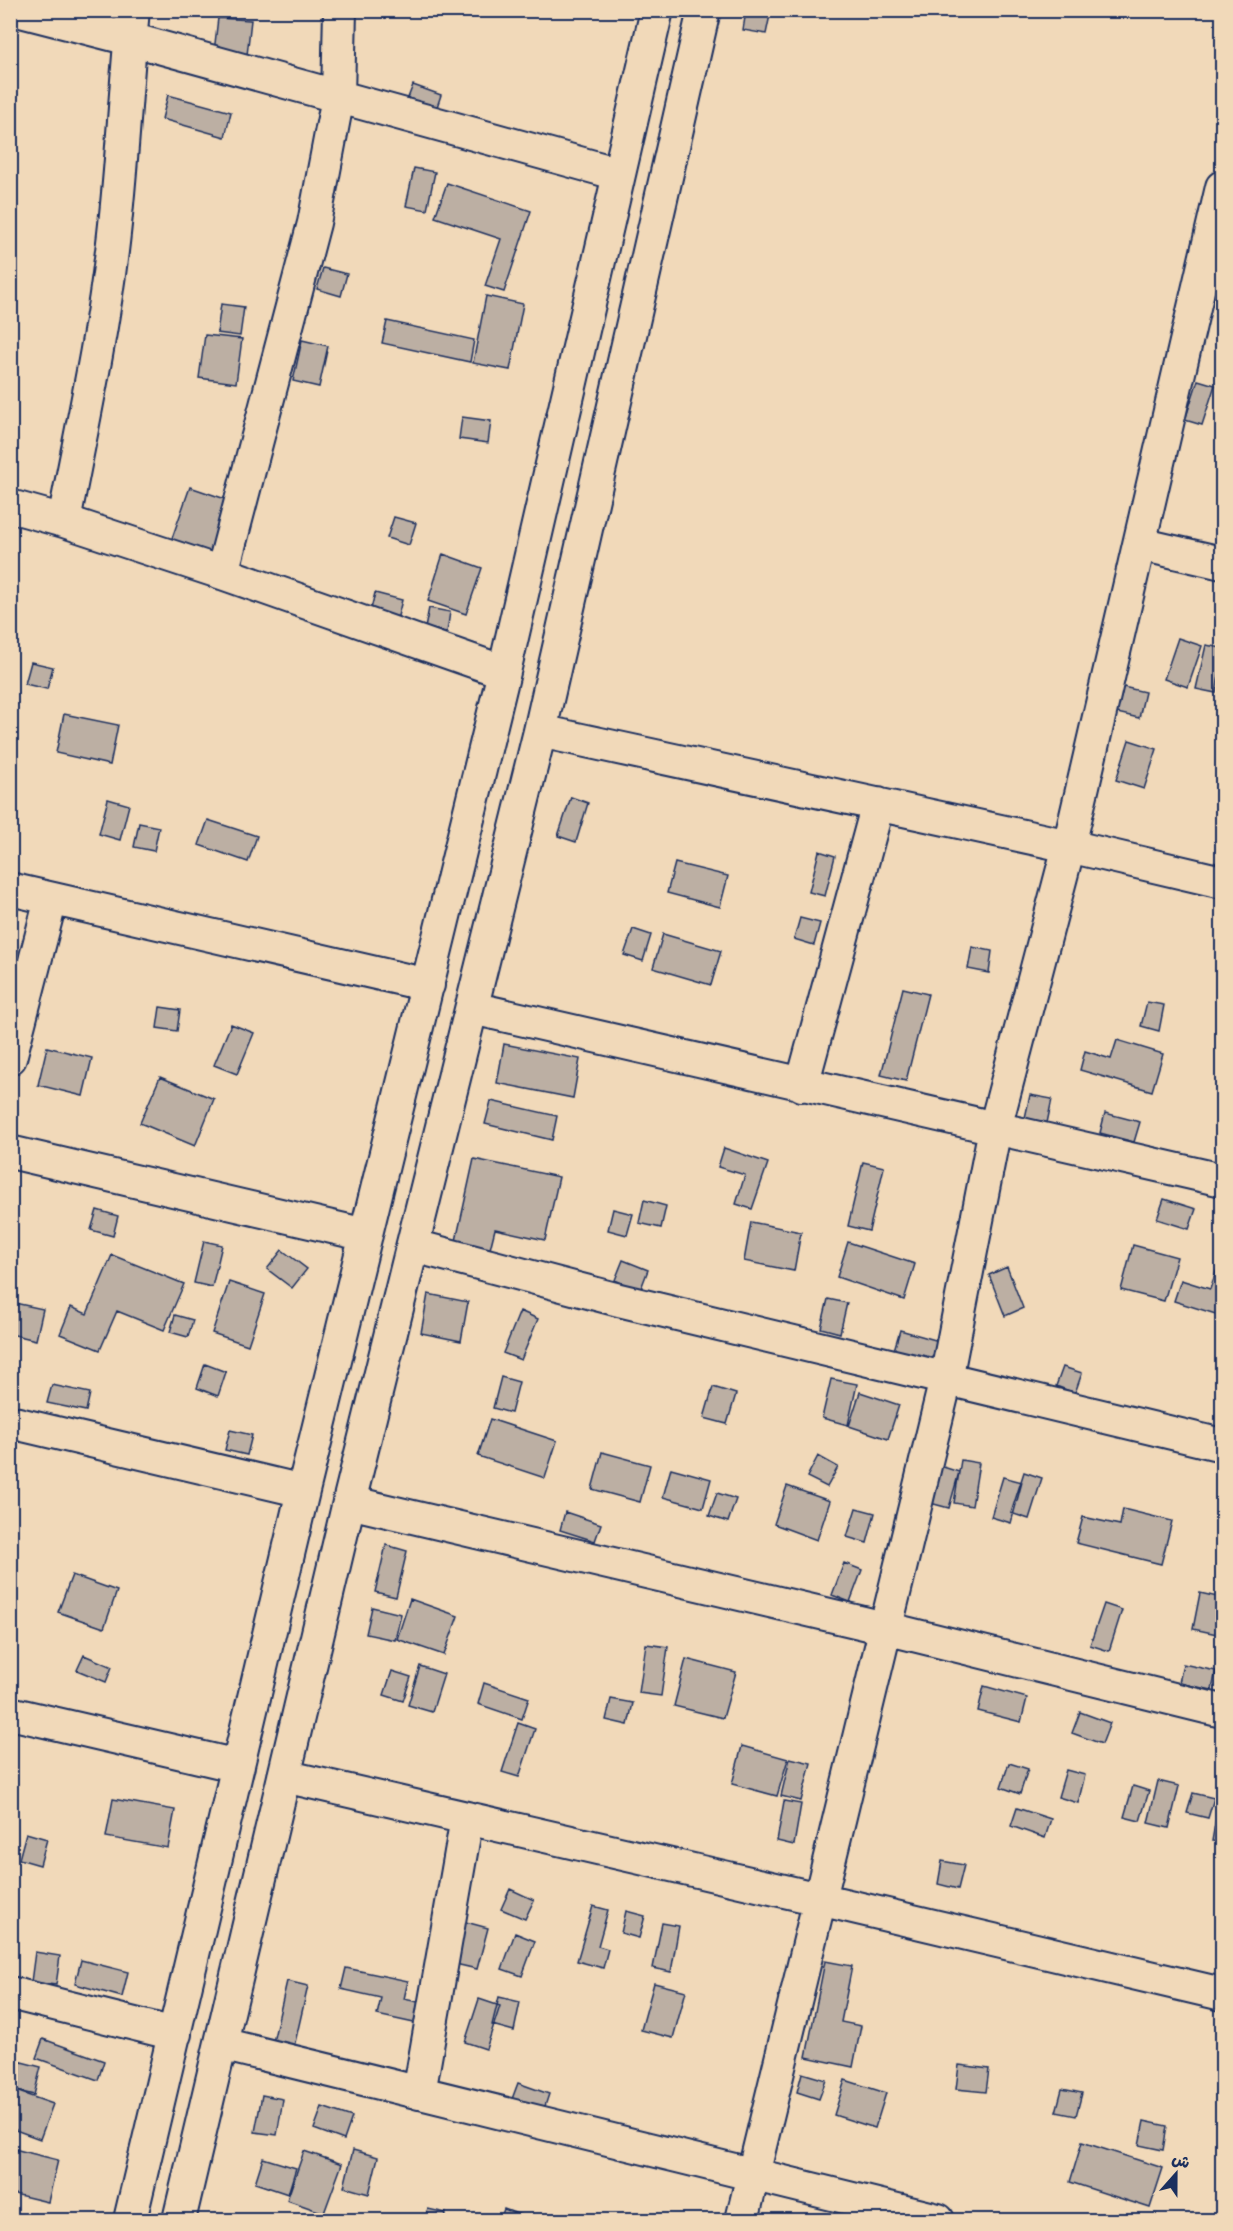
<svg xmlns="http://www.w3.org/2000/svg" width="1233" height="2231" font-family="'Gochi Hand','Playpen Sans Arabic',sans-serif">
<rect width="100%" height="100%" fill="#f1d9b9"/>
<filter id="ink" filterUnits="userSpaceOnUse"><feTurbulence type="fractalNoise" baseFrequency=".0167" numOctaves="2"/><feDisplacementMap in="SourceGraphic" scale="12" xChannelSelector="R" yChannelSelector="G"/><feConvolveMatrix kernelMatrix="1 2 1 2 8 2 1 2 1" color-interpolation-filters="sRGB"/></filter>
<g filter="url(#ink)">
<path fill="#bcafa3" stroke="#1b2f5e" stroke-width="1.5" d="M746,11L770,15L766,34L743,30Z
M218,18L251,20L247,55L214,52Z
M413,85L441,95L435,113L406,103Z
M168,95L231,112L225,137L162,119Z
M414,168L435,172L427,210L406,206Z
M447,183L531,211L504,292L485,286L501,239L435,217Z
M323,268L347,274L341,296L317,289Z
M486,296L523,304L510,370L473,363Z
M221,304L244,307L240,336L217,333Z
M387,321L474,340L470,362L382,343Z
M205,335L242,339L236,383L199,378Z
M302,340L328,346L319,387L293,381Z
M1198,380L1215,385L1202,425L1185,420Z
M462,417L491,421L488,443L459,439Z
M190,487L240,504L214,578L164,561Z
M394,517L416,523L409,545L387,538Z
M443,554L482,568L466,614L428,601Z
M375,593L402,600L395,628L368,621Z
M429,608L450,612L447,632L425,628Z
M1178,638L1202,646L1188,687L1164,679Z
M1206,645L1222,648V659L1216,693L1196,689Z
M31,662L53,667L47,689L25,684Z
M1123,687L1145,692L1139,718L1117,713Z
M64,714L118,725L110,765L56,753Z
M1129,740L1157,749L1144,789L1116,780Z
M571,797L588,803L576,842L558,836Z
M108,799L129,805L120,840L99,834Z
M208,820L257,836L248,862L199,845Z
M139,823L159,827L154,851L134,847Z
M819,851L835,856L825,896L809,892Z
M675,863L728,876L720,907L667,893Z
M800,918L820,923L814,945L794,939Z
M633,929L651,935L643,961L624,955Z
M663,934L721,951L711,985L653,968Z
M972,947L992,951L989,973L968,969Z
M903,988L928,994L906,1081L881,1075Z
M1147,1002L1164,1005L1159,1031L1141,1026Z
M160,1007L180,1010L177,1031L157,1028Z
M231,1024L254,1033L237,1074L214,1065Z
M1117,1040L1163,1054L1152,1091L1080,1070L1085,1051L1111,1059Z
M504,1044L580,1059L573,1098L497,1083Z
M47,1047L92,1058L83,1096L38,1085Z
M160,1077L214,1099L195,1146L140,1123Z
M1030,1095L1052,1099L1047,1123L1025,1118Z
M1222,1095V1117L1217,1115Z
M491,1101L557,1116L552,1140L485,1124Z
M1105,1113L1140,1122L1134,1142L1100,1133Z
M724,1148L768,1163L752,1209L736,1204L745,1175L718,1167Z
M474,1159L559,1177L545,1240L495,1229L488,1257L454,1250Z
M863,1162L884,1167L869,1231L848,1226Z
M1164,1199L1196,1209L1189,1229L1157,1219Z
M644,1200L666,1206L661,1228L639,1223Z
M613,1209L633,1214L627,1235L608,1230Z
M97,1210L118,1216L113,1236L91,1230Z
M751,1222L801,1232L794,1271L744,1261Z
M204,1241L222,1245L212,1287L194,1283Z
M848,1242L915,1264L904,1300L837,1277Z
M1133,1245L1177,1257L1164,1301L1121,1290Z
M282,1250L307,1269L292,1288L267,1269Z
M112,1255L184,1284L164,1330L117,1311L100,1350L60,1334L71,1307L87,1314Z
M623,1260L648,1270L640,1291L615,1280Z
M1007,1267L1023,1308L1005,1316L989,1275Z
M1217,1269L1222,1271V1316L1174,1301L1181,1280L1210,1289Z
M229,1282L265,1294L248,1345L212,1333Z
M428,1294L468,1302L461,1341L421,1333Z
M828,1299L847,1303L840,1333L821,1328Z
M10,1302L43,1309L36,1340L10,1334Z
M520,1311L538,1319L521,1360L503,1353Z
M175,1315L193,1320L188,1337L170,1332Z
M900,1330L939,1341L933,1361L894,1350Z
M205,1364L226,1372L218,1396L197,1388Z
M1063,1367L1082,1373L1075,1393L1056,1386Z
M501,1377L519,1382L511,1413L493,1408Z
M831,1379L857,1384L848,1425L822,1418Z
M52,1385L90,1393L86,1411L47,1403Z
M713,1387L736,1394L727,1424L704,1418Z
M860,1392L899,1405L888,1439L849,1426Z
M490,1419L557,1441L545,1478L478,1456Z
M230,1430L252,1435L247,1455L225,1450Z
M602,1452L650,1465L640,1502L592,1489Z
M818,1456L838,1467L827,1487L807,1477Z
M961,1460L979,1463L972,1506L954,1503Z
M940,1466L959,1472L949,1508L930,1503Z
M671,1468L711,1479L703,1508L663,1497Z
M1024,1472L1042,1478L1029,1519L1011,1513Z
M1003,1477L1022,1482L1011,1523L991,1517Z
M787,1486L830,1501L817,1540L774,1524Z
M717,1493L736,1499L728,1522L709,1516Z
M856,1508L875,1513L867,1543L847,1537Z
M1123,1509L1172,1521L1161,1564L1076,1543L1083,1517L1120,1525Z
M565,1512L601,1524L595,1541L560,1530Z
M386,1545L407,1551L396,1597L375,1592Z
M844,1563L862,1570L850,1602L832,1595Z
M72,1575L117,1591L104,1628L58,1612Z
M1200,1593L1222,1598V1635L1193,1629Z
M410,1599L458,1616L444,1655L397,1639Z
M1104,1604L1122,1610L1109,1651L1090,1645Z
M372,1607L401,1614L395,1640L366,1634Z
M646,1644L668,1647L661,1696L639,1693Z
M84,1655L112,1667L106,1682L77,1670Z
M686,1659L736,1672L723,1718L674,1706Z
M1183,1664L1216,1671L1212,1690L1179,1683Z
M420,1666L444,1674L432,1712L408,1705Z
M392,1671L411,1677L403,1701L384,1695Z
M484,1683L529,1698L522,1719L478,1704Z
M984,1686L1027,1698L1021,1722L978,1711Z
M611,1699L633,1703L628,1725L606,1720Z
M1080,1712L1110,1723L1102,1744L1072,1733Z
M518,1723L535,1729L519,1777L502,1772Z
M742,1746L788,1759L777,1796L732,1784Z
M790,1758L811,1763L801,1801L781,1796Z
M1009,1763L1028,1769L1020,1794L1001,1787Z
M1066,1770L1085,1775L1078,1803L1058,1797Z
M1158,1781L1179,1786L1169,1828L1148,1823Z
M1133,1786L1149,1791L1140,1821L1124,1817Z
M1193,1793L1214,1798L1208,1818L1187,1813Z
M113,1799L175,1810L168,1848L106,1837Z
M784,1801L801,1804L794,1845L777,1841Z
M1017,1808L1051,1819L1045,1838L1011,1826Z
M1216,1818H1222V1842L1212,1841Z
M26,1833L47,1839L40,1865L19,1859Z
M942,1861L964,1865L958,1889L938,1884Z
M510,1889L534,1900L525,1919L501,1909Z
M593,1906L608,1910L598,1946L608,1949L603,1968L577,1961Z
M626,1911L645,1916L639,1938L621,1933Z
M462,1921L488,1928L477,1969L451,1963Z
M662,1923L679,1926L671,1972L653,1968Z
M515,1933L535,1941L522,1976L502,1969Z
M35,1952L60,1956L56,1985L31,1982Z
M81,1960L128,1972L122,1997L75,1984Z
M825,1961L852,1966L841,2022L861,2026L853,2067L806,2057Z
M346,1968L408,1981L404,1999L432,2005L428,2026L377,2015L381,1998L341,1989Z
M287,1981L308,1986L294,2047L273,2042Z
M654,1983L686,1991L673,2038L641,2030Z
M499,1997L520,2002L514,2031L492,2025Z
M479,1999L500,2006L486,2049L465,2042Z
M43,2039L104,2061L98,2080L36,2058Z
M10,2059L41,2067L34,2095L10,2089Z
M959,2065L989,2069L986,2092L956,2089Z
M802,2073L826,2080L819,2099L797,2092Z
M845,2080L886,2093L875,2128L834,2115Z
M518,2083L549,2094L544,2109L512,2099Z
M10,2089L53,2104L40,2139L10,2128Z
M1062,2089L1082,2093L1076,2116L1056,2112Z
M262,2095L283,2099L277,2135L255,2132Z
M322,2107L352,2117L344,2140L314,2129Z
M1144,2121L1167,2126L1163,2150L1139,2145Z
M1082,2142L1163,2168L1150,2208L1070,2182Z
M10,2148L58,2160L48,2202L10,2193Z
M353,2150L378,2157L369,2194L344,2187Z
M304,2151L342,2164L324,2213L287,2200Z
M263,2158L296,2168L288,2194L255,2183Z
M428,2209L446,2213L445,2220H425Z
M504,2209L523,2216L522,2220H500Z"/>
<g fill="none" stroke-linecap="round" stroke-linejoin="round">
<g stroke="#1b2f5e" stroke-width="36">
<path id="street" d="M17,10L130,39L619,174
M10,506L64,521L222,573L504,672
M64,521C81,431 101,342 112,251C122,171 125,91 133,10
M1140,544L1222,563
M222,573L314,223L338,97L340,10
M540,731L1069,846L1222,882
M10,889L428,985
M472,1008L1222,1180
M10,1058L51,899
M802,1085L878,804
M10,1152L366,1235
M414,1246L619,1300L1222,1445
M10,1422L303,1491
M349,1502L885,1628L1222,1711
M10,1713L238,1766
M284,1776L819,1899L1222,1994
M10,1993L175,2034
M221,2044L938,2220
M419,2093L467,1818
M130,2220L303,1491L504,672L657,10
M179,2220L349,1502L540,731L704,10
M742,2220L946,1379L995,1128L1069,846L1222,187"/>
</g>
<use href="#street" stroke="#f1d9b9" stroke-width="32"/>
</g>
</g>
<rect width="1233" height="2231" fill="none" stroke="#f1d9b9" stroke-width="36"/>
<rect x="18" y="18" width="1197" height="2195" fill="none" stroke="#1b2f5e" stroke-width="2" filter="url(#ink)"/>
<g transform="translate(1176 2174) rotate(21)" stroke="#f1d9b9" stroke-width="4.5" paint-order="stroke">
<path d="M0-4.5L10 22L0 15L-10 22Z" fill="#1b2f5e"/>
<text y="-9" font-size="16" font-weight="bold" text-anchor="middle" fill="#1b2f5e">ش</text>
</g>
</svg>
